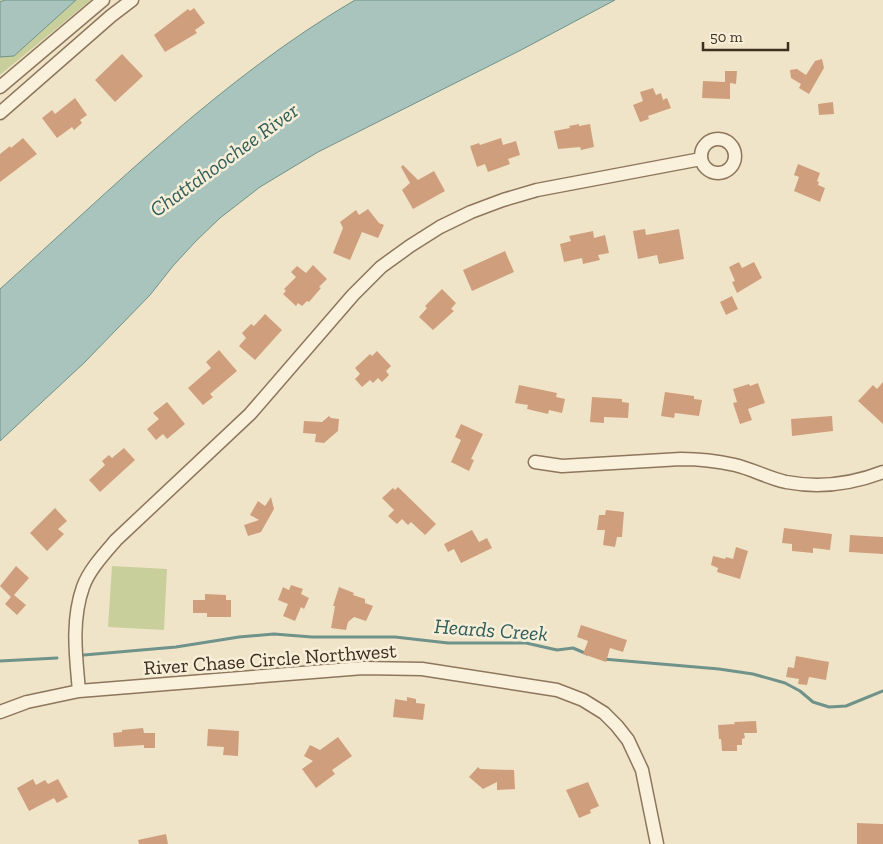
<svg xmlns="http://www.w3.org/2000/svg" width="883" height="844" font-family="'Zilla Slab',serif">
<rect width="100%" height="100%" fill="#f0e4c8"/>
<path fill="#c9cf9b" d="M0,0H91L0,75Z
M112,566L167,569L164,630L108,627Z"/>
<path fill="#a9c4bc" stroke="#6f938a" d="M5,0H76L14,56L0,57V2Z
M355,0H615L521,50L318,152L260,187L220,218L196,241L173,266L150,295L84,363L0,441V289C114,187 222,78 355,0Z"/>
<g fill="none" stroke-linecap="round" stroke-linejoin="round">
<path stroke="#6f938a" stroke-width="3" d="M84,655L176,647L239,637L274,634L312,637H395L448,643H526L557,650L573,648L587,654
M603,659L719,669L753,674L785,683L800,691L813,702L829,707L846,706L883,691
M0,661L57,658"/>
</g>
<path fill="#cf9f7d" d="M194,8L205,23L195,30L197,33L165,52L154,35L188,9L190,11Z
M122,54L143,76L115,102L95,80Z
M822,59L824,68L809,94L799,88L801,84L791,78L790,70L797,69L806,75L815,61Z
M725,71H737L736,84L730,83V99L702,98L703,81L725,82Z
M653,88L656,95L661,93L663,100L667,98L671,108L648,116L649,119L640,122L633,105L643,101L640,92Z
M75,98L87,115L80,120L82,123L74,130L72,127L57,138L42,118L52,110L55,114Z
M833,102L834,114L819,115L818,104Z
M579,124V126L590,124L594,147L581,150L580,147L558,149L554,131L570,128L569,126Z
M23,138L37,154L0,182V154L10,146L11,148Z
M501,138L503,145L516,141L520,155L508,159L510,164L488,172L485,164L477,167L470,146L479,143L480,145Z
M798,164L820,173L817,181L819,182L818,185L825,188L820,202L794,191L799,177L794,175Z
M403,165L418,180L434,171L445,191L413,209L402,190L410,183L401,167Z
M368,209L379,223L384,225L378,238L362,232L350,260L333,253L343,228L340,222L356,210L359,215Z
M645,229L646,235L679,229L684,259L659,264L657,255L638,259L633,231Z
M593,231L594,238L605,235L609,253L598,255L600,260L583,264L582,258L564,262L560,244L571,241L569,236Z
M505,251L514,272L472,291L463,270Z
M739,262L742,268L754,262L762,278L737,293L732,282L735,281L729,267Z
M313,265L327,279L319,287L321,288L309,302L307,301L302,306L298,303L296,306L283,294L286,291L284,289L296,277L291,272L297,266L306,273Z
M442,289L456,303L451,309L454,311L433,330L419,317L427,308L425,306Z
M732,296L738,309L726,315L720,302Z
M265,314L282,330L255,360L239,346L246,338L242,333L251,324L254,326Z
M219,350L237,371L210,394L213,397L203,405L188,388L211,368L206,362Z
M377,351L391,366L386,371L389,375L382,382L378,378L373,383L370,380L362,387L355,379L360,374L355,368L370,354L372,356Z
M883,382V424L858,401L873,385L877,389Z
M758,383L765,403L748,409L752,420L740,424L733,403L737,402L733,389L749,384L750,386Z
M519,385L557,393L556,397L565,399L562,413L549,410L548,414L527,409L528,405L515,403Z
M665,392L694,396V399L702,400L699,416L675,413L674,418L661,416Z
M592,397L622,399V402L629,403L628,418L604,417V423L590,422Z
M167,402L185,424L167,439L163,434L156,440L147,429L159,419L153,413Z
M329,416L331,418L339,419L338,431L324,443L315,442L316,434L303,433L304,421L322,422Z
M832,416L833,431L792,436L791,419Z
M461,424L483,434L471,459L474,460L469,471L451,462L461,440L455,437Z
M124,448L135,460L100,492L89,480L105,465L102,461L109,455L112,458Z
M398,487L436,524L425,535L411,522L408,525L402,519L397,524L388,516L394,510L382,498L393,488L395,490Z
M271,497L274,509L261,532L248,536L244,525L259,520L250,515L258,501L265,506Z
M55,508L67,521L58,529L64,534L47,551L30,533Z
M606,510L624,512L622,537H617L615,547L603,545L605,530H597L599,515H605Z
M784,528L832,534L830,550L813,548V553L792,551V544L782,543Z
M472,530L479,542L487,538L492,548L461,563L454,549L448,552L444,544Z
M850,535L883,537V554L849,552Z
M736,547L748,551L740,579L717,572L718,568L711,565L713,556L725,559L726,557L733,559Z
M16,566L29,578L14,595L26,605L17,615L5,604L11,597L0,586Z
M291,585L303,589L301,594L309,598L304,609L301,607L295,621L283,616L288,604L278,600L283,587L289,590Z
M339,587L354,593L353,595L365,599V603L373,606L366,621L354,617L348,622L346,630L331,628L335,606H333Z
M205,594L226,595V600H231V617H207V613H193V600H205Z
M581,625L627,640L623,652L610,648L606,662L583,654L588,641L577,637Z
M796,656L829,662L826,680L809,677L807,685L798,684L799,679L786,677L788,667L794,668Z
M407,697L416,699V703L425,704L423,720L393,717L395,699L407,701Z
M756,721L757,733H744L745,738L742,739V745H737V751H722L721,739H719L718,725L735,724L734,722Z
M143,728L144,733H155V748H144V745L114,747L113,733L122,732V730Z
M208,729L239,731L238,756L223,755L224,747L207,746Z
M338,737L352,756L332,770L335,774L316,788L302,769L313,761L304,756L310,745L320,750Z
M478,767L480,769L514,770L515,789L497,790V782L483,789L469,777Z
M33,779L36,785L45,780L48,784L58,779L68,797L57,803L54,798L29,811L17,788Z
M588,782L599,806L590,810L591,813L579,818L566,790Z
M857,823L883,824V844H857Z
M166,834L168,844H139L138,840Z"/>
<g fill="none" stroke-linecap="round" stroke-linejoin="round">
<g stroke="#8d765c" stroke-width="15">
<path id="street" d="M0,87L103,0
M0,113L111,16L132,0
M701 156a17 17 0 1 1 34 0a17 17 0 1 1-34 0Z
M535,462L562,466L681,459C699,459 717,461 735,465C752,469 768,478 786,482C818,488 852,484 883,472
M79,691C76,657 71,621 83,587C89,570 104,554 116,540L250,414L353,295L381,267L410,246L440,227L471,212L503,200L537,190L701,159
M0,712L27,702L79,691L363,668L422,669L557,690L583,700L604,713L617,726L628,740L642,770L657,844"/>
</g>
<use href="#street" stroke="#faf1dc" stroke-width="12"/>
</g>
<g text-anchor="middle" stroke-width="5" stroke-linejoin="round" paint-order="stroke">
<g font-size="20" fill="#3d2e20" stroke="#f7eed8">
<text transform="translate(270 659) rotate(-4)" y="7">River Chase Circle Northwest</text>
</g>
<g font-size="21" font-style="italic" fill="#2f5d5a" stroke="#f7eed8">
<text transform="translate(224 160) rotate(-36)" y="7">Chattahoochee River</text>
<text transform="translate(491 630) rotate(4)" y="7">Heards Creek</text>
</g>
</g>
<path d="M703 42v8h85v-8" fill="none" stroke="#3d2e20" stroke-width="2.5"/>
<text x="710" y="42" font-size="15" fill="#3d2e20" stroke="#f7eed8" stroke-width="4" paint-order="stroke">50 m</text>
</svg>
